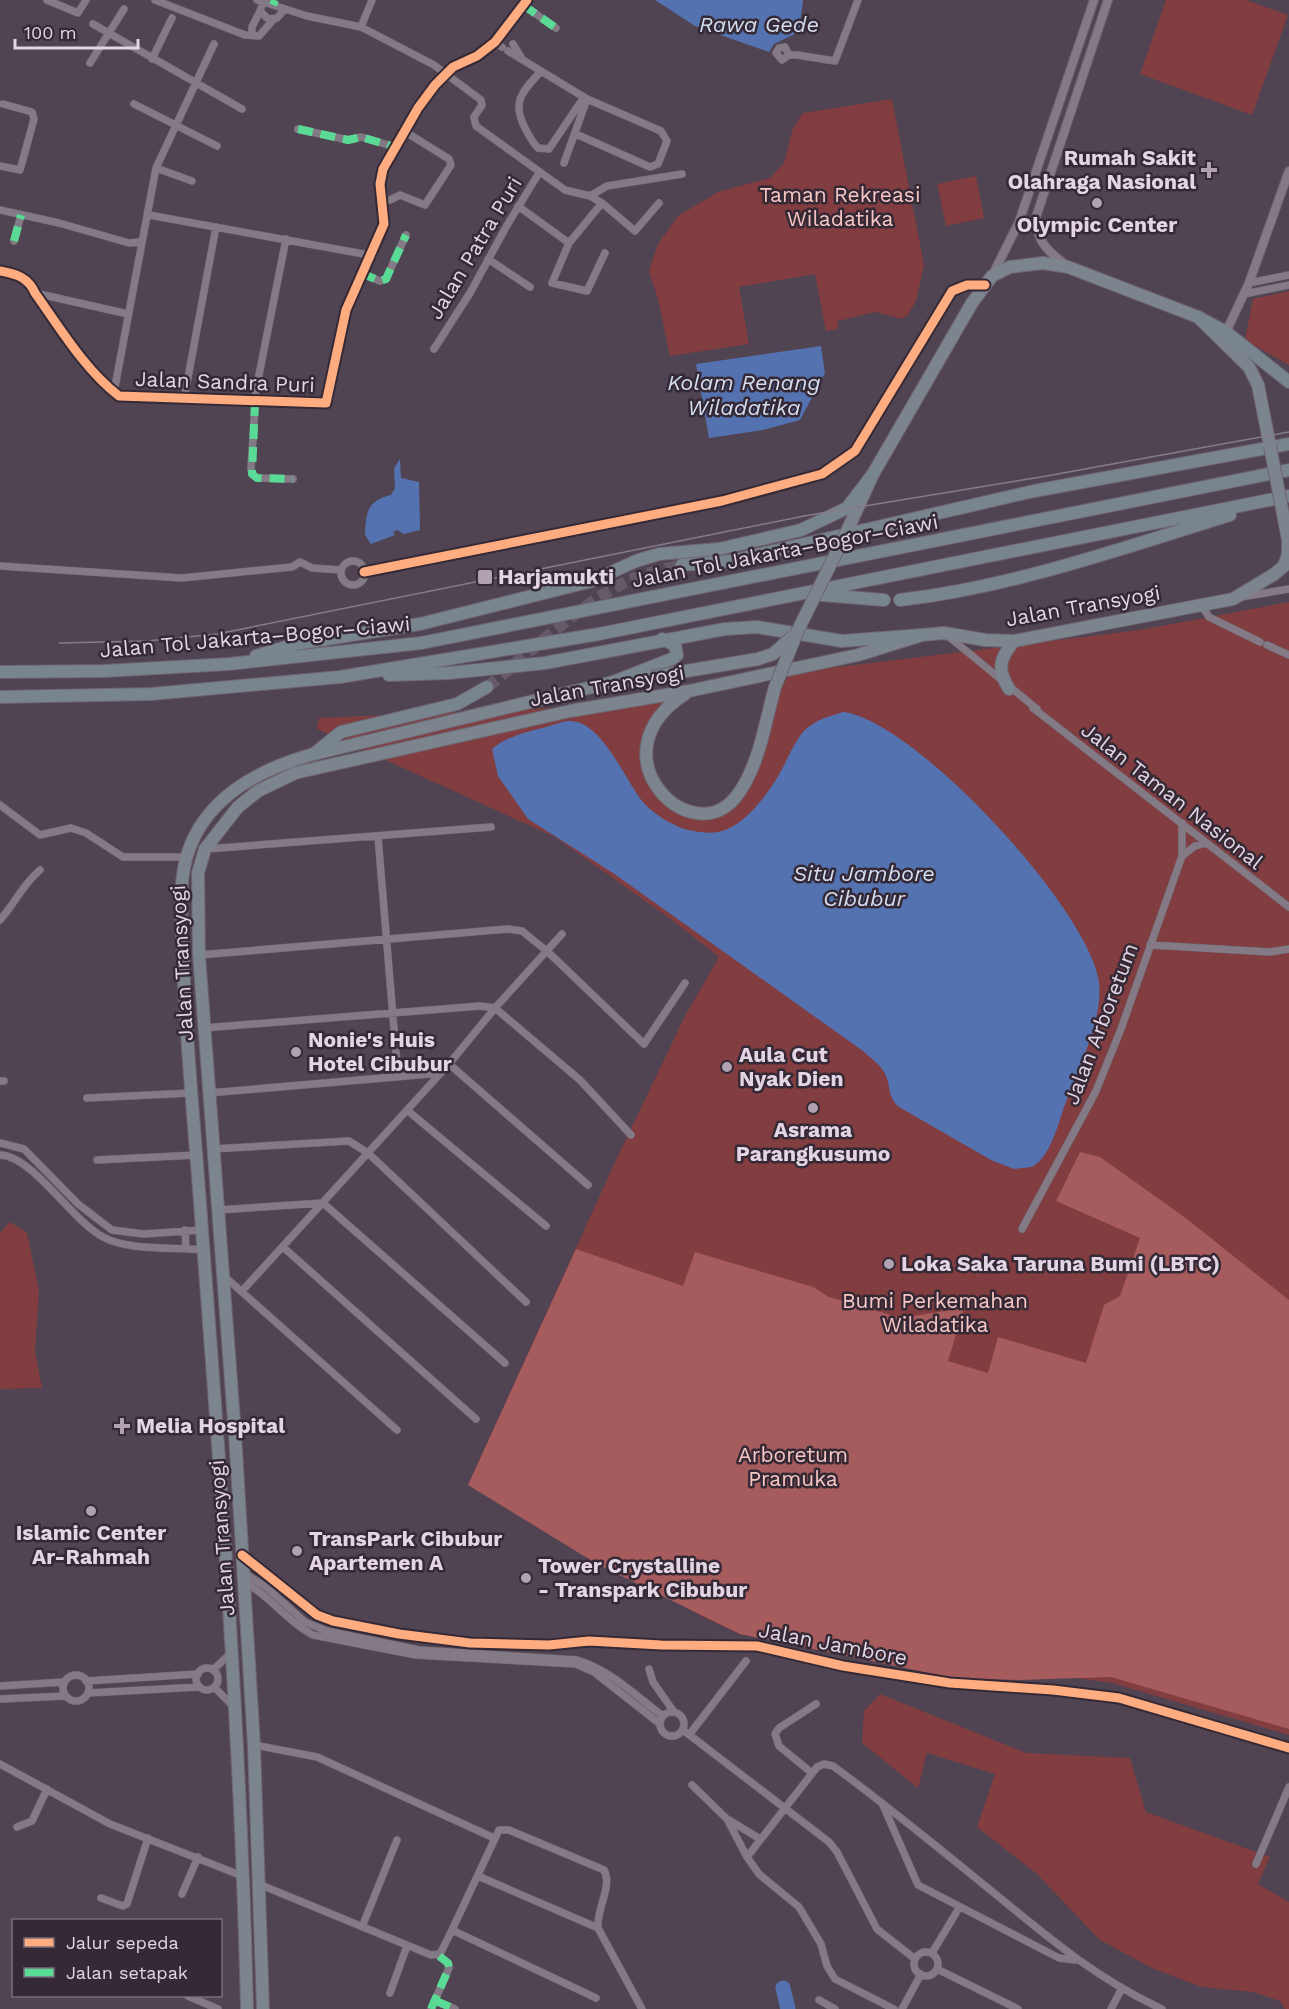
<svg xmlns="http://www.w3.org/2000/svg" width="1289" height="2009" font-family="'Work Sans',sans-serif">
<rect width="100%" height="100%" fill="#504452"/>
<path fill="#813d3f" d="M1166,0H1246L1288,15L1252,115L1140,74Z
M892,99L924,265L916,301L908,315L902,319L875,312L838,321V329L826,331L815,274L739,287L749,344L670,356L658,299L649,271L658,244L678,216L718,192L770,178L784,163L793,128L803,113Z
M976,176L984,218L946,226L937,184Z
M1289,291V365L1245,340L1253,299Z
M1289,602V1735L1112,1683L1077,1678H954L740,1634L703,1617L468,1485L616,1160L685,1016L719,957L672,920L555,837L317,729L319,718L598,706L678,693L645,752L674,806L729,809L739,803L762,760L777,696L790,673L1140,630Z
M10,1222L27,1233L39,1291L35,1352L42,1388L0,1389V1233Z
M880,1694L1026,1753L1130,1758L1146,1812L1270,1857L1258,1884L1289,1902V2009H1285L1280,2001L1253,1992L1202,1987L1154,1969L1100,1940L1036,1873L977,1827L995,1774L927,1753L918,1788L862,1743L864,1711Z"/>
<path fill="#a65b5c" d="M1080,1152L1100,1157L1183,1216L1289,1300V1729L1111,1677L1019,1680L954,1678L740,1634L597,1564L468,1485L576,1249L683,1286L695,1252L813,1287L829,1297L901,1318L964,1308L948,1361L988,1373L998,1337L1086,1363L1104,1305L1120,1296L1140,1238L1056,1201Z"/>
<path fill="#5472b0" d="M655,0H803L799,32L774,44L769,52L695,26Z
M821,346L825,373L800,420L763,430L709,438L696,364Z
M400,459L401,478L419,482L420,530L404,534L397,530L393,532L395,535L371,544L365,535C366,512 367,501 391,495L395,488L394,468Z
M844,712C916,722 1089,909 1099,982C1103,1018 1080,1066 1067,1099C1059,1119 1052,1156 1032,1167L1014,1169L991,1160L899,1107C888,1097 891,1089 886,1076C882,1066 871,1058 863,1051L613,873L528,819L498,776L492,749C507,736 524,733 542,728C550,726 560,722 568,721C602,719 625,781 643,802C654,815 677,829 694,831C704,833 715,834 725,830C748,822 770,791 781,771C788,758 794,743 803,732C814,720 829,716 844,712Z"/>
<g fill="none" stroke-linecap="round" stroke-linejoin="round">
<path stroke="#5472b0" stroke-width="15" d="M783,1988L788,2009"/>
<path stroke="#665a68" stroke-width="12" stroke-dasharray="12 6" stroke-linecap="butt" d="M487,687C529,654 573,610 620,585C639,575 661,570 682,565"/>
<g stroke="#6e636f" stroke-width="8">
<path id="minor" d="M47,0L78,13L86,0
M155,0L245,35L259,36L273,20
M257,0L307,16L361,27L434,65L481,100L482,105L474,117L476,126L565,190L590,196L602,203L635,231L659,203
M263,2L260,11L268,19L277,18L285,9
M523,5L556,28
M93,24L242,109
M361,27L372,0
M252,35V27L260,11
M495,42L502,47
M513,44L521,57
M508,51L587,99L661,131L667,141L658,164L650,167L576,134
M789,55L785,47L779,48L776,53L782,60L789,55H797L835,61L858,0
M152,59L172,18
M90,63L124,9
M541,71C523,91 511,101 525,128C529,136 532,142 538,148L549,149L584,97
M134,104L217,146
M298,129L348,140L361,137L395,147
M564,163L587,99
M0,166L20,170L34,119L32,112L3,104
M156,168L192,181
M590,196L607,186L682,174
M390,200L400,195L425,205L451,165L449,159L404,131
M602,203L569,243L552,283L587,291L605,253
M518,206L569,243
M0,210L59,223L129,243L141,242
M149,215L369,255
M286,239L256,390L251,469L252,474L257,478L293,479
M14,241L21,215
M488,259L530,287
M0,271C16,274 28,277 35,293C60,328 85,370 119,396L326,403L346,310L384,224L380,184L383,169L418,108L435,85L453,67L477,56L495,42L527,0
M361,273L380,281L386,279L406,235
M1249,283L1289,275
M35,293L128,314
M1244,294L1289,285
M434,349L470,293L506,227L539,173
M114,392L156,168L214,44
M184,399L216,227
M341 573a12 12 0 1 1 24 0a12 12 0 1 1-24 0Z
M0,566L182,578L292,567L300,562L312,568L341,570
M364,572L722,501L822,474L855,451L952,291L967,285H985
M1241,597L1289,589
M1202,606L1209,617L1260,642
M948,636L1037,709
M1267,645L1289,655
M1033,708L1289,907
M0,805L40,835L71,828L86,833L123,857H186
M378,837L398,1077
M206,849L491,827
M1182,856L1195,846L1206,843
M0,920C15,903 23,884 40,870
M1150,945L1270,952L1289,949
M199,955L508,929L522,931L548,952L644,1044L685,983
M204,1028L480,1006L495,1008L580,1080L631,1135
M449,1064L588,1185
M0,1081H4
M209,1093L441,1073
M87,1098L192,1093
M407,1110L546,1226
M0,1143L24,1149L78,1204L112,1230L144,1234L202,1230
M213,1149L349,1141L368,1153L526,1302
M0,1155C33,1156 71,1220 103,1237C128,1251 175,1247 204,1250
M97,1160L196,1155
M218,1210L323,1203L505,1363
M1022,1229L1096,1091L1121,1029L1182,856V823
M185,1230L186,1248
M283,1247L476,1419
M224,1276L397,1430
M242,1291L449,1064L495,1008L562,934
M242,1555L317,1615L333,1621L399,1634L470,1643L549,1645L589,1641L661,1645L757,1646L843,1666L950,1683L1053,1690L1119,1698L1289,1748
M244,1573L266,1587L305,1622L327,1631L419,1650L577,1660C609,1669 636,1696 663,1716
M244,1582C271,1596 286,1621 313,1635L416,1655L576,1664L594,1672L660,1724
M196 1679a11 11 0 1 1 22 0a11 11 0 1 1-22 0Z
M649,1669L653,1682L674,1712
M213,1670L231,1653
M63 1688a13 13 0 1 1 26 0a13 13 0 1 1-26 0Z
M86,1681L198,1674
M0,1686L64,1682
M215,1688L234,1707
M88,1693L199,1687
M0,1699L65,1696
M660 1724a12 12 0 1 1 24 0a12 12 0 1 1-24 0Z
M683,1730L829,1842L837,1852L877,1929L915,1959
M689,1735L746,1661
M254,1745L317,1757L494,1838
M0,1764L110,1824L245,1877
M812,1773L779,1746L775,1734L779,1728L816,1704
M692,1785L727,1819L747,1857L759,1874L799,1907L821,1944L827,1966L835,1979L894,2009
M882,1803L918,1885L1059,1958L1075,1960
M729,1820L760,1839
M17,1827L32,1821L47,1789
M747,1857L817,1767L824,1764L833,1766C888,1806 941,1850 994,1893C1050,1939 1096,1978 1162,2009
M1256,1864L1289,1787
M478,1876L598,1928
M261,1885L431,1955L440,1954L452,1930
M182,1894L198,1857
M101,1898L123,1906L127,1904L148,1838
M362,1927L397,1840
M914 1964a12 12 0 1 1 24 0a12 12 0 1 1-24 0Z
M932,1953L959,1908
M937,1969L1018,2009
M390,1993L407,1946
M188,1996L218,2009
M596,1998L452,1930L499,1830H509L604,1870C613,1886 596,1909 598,1928L642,2009
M819,2000L835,2009
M436,2001L455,2009
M431,2009L449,1968L448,1963L438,1955
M902,2009L921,1974
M1111,2009L1121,1990"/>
</g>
<g stroke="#6e636f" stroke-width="10">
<path id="tertiary" d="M1067,266C1048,251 1036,242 1036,217L1108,0
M992,276L1019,222L1094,0
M1226,332L1249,283L1289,171"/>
</g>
<g stroke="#6e636f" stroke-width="14">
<path id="trunk" d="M848,529L873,474L972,303L992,276L1010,267L1043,263L1068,267L1198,317L1249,367L1258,385L1270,446
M1009,689C997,669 999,659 1014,641
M685,694C592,754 690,852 735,798C759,769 765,722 775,687
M247,2009C241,1749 222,1490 202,1231C196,1140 186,1049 183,958C182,927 178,890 186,859C202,799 259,769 314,754L613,682L651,677
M263,2009L254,1745L235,1434L199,955L198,873L205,849L238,807L258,791L295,773L570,711L689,691L858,655L922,635L944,633L985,640L1014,641L1233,599L1273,575L1284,566L1288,554V540"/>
</g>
<g stroke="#6e636f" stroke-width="14">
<path id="motorway" d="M1198,317L1226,332L1289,382
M682,565L730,561L1034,491L1289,444
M810,594L884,600
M900,600C1013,587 1122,548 1230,515
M256,656L296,644L420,624L592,581L636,561L659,554L719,549L801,530L847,508L873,474
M0,672L104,671L229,664L421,643L1289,470
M389,675L449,673L545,663L725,629L757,627L842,641L922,635
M613,682L674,658L677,655L675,645L662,639
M0,697L151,694L340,677L599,634L1289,496
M314,754L341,732L457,704L487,687"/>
</g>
<use href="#minor" stroke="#837a85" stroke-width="7"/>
<use href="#tertiary" stroke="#837a85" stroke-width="8"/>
<use href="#trunk" stroke="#7c848e" stroke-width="12"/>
<use href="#motorway" stroke="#78858e" stroke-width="12"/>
<path stroke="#867c87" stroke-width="1.5" d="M59,643L147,641L217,634L804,516L1041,477L1289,432"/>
<g stroke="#6e636f" stroke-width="14" stroke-linecap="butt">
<path id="trunk-bridge" d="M1270,446L1288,540
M651,677L758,659L773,654L793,636
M775,687L798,630L848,529"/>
</g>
<use href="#trunk-bridge" stroke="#7c848e" stroke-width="12"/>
<path stroke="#5adb95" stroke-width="8" stroke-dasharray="15 8" stroke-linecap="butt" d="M273,5L275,0
M523,5L556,28
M298,129L348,140L361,137L395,147
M14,241L21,215
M361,273L380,281L386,279L406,235
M255,401L252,474L257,478L293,479
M436,2001L455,2009
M431,2009L449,1968L448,1963L438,1955"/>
<g stroke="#342935" stroke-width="13">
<path id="cycleway" d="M0,271C16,274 28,277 35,293C60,328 85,370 119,396L326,403L346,310L384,224L380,184L383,169L418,108L435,85L453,67L477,56L495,42L527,0
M364,572L722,501L822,474L855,451L952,291L967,285H985
M242,1555L317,1615L333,1621L399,1634L470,1643L549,1645L589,1641L661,1645L757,1646L843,1666L950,1683L1053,1690L1119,1698L1289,1748"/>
</g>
<use href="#cycleway" stroke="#ffac80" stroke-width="9"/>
</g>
<g fill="#b0a2b1" stroke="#342935" stroke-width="2">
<path d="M1206 161h6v6h6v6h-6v6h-6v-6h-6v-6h6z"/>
<circle cx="1097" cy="203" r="6"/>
<rect x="477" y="569" width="16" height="16" rx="3"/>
<circle cx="296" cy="1052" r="6"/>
<circle cx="727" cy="1067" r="6"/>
<circle cx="813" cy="1108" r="6"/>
<circle cx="889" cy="1264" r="6"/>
<path d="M119 1417h6v6h6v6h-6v6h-6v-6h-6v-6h6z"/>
<circle cx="91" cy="1511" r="6"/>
<circle cx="297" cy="1551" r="6"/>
<circle cx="526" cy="1578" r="6"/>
</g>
<g text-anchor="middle" stroke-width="5" stroke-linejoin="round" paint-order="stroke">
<g font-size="21" font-weight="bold" fill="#e3d5e4" stroke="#342935" text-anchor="start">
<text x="1196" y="165" text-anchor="end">Rumah Sakit<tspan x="1196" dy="24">Olahraga Nasional</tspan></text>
<text x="1097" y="232" text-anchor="middle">Olympic Center</text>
<text x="498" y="584">Harjamukti</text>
<text x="308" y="1047">Nonie's Huis<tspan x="308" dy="24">Hotel Cibubur</tspan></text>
<text x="739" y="1062">Aula Cut<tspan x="739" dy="24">Nyak Dien</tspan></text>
<text x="813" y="1137" text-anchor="middle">Asrama<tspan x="813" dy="24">Parangkusumo</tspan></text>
<text x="901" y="1271">Loka Saka Taruna Bumi (LBTC)</text>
<text x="136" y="1433">Melia Hospital</text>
<text x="91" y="1540" text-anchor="middle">Islamic Center<tspan x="91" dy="24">Ar-Rahmah</tspan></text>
<text x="309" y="1546">TransPark Cibubur<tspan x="309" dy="24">Apartemen A</tspan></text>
<text x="538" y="1573">Tower Crystalline<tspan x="538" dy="24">- Transpark Cibubur</tspan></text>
</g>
<g font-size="21" fill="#f8c7c4" stroke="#342935">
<text x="840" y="202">Taman Rekreasi<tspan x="840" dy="24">Wiladatika</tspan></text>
<text x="935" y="1308">Bumi Perkemahan<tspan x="935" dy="24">Wiladatika</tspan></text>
<text x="793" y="1462">Arboretum<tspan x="793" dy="24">Pramuka</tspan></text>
</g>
<g font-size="21" fill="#e3d5e4" stroke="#342935">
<text transform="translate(475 248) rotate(-59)" y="7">Jalan Patra Puri</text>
<text transform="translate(225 382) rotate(2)" y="7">Jalan Sandra Puri</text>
<text transform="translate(785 551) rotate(-11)" y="7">Jalan Tol Jakarta–Bogor–Ciawi</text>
<text transform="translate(1083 606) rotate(-10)" y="7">Jalan Transyogi</text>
<text transform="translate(255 637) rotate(-5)" y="7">Jalan Tol Jakarta–Bogor–Ciawi</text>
<text transform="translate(607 686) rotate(-10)" y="7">Jalan Transyogi</text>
<text transform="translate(1172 796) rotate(38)" y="7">Jalan Taman Nasional</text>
<text transform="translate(182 963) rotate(-93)" y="7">Jalan Transyogi</text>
<text transform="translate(1101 1024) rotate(-69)" y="7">Jalan Arboretum</text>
<text transform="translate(222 1538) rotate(-94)" y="7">Jalan Transyogi</text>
<text transform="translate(833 1644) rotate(11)" y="7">Jalan Jambore</text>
</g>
<g font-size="22" font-style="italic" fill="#d3ddf0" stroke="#342935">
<text x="759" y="32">Rawa Gede</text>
<text x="744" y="390">Kolam Renang<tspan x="744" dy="25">Wiladatika</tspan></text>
<text x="864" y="881">Situ Jambore<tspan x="864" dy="25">Cibubur</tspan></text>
</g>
</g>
<rect x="12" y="1919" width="210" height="78" fill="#342935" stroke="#7a6e7b" stroke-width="1.5"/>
<rect x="24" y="1938" width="30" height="9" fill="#ffac80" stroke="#7a6e7b" stroke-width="1.5"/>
<text x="66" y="1949" font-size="18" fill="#e3d5e4">Jalur sepeda</text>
<rect x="24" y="1968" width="30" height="9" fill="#5adb95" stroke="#7a6e7b" stroke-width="1.5"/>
<text x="66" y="1979" font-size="18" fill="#e3d5e4">Jalan setapak</text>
<path d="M15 39v9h123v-9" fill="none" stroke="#e3d5e4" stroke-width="3"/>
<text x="24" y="39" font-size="18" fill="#e3d5e4" stroke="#342935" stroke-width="4.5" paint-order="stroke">100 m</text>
</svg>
